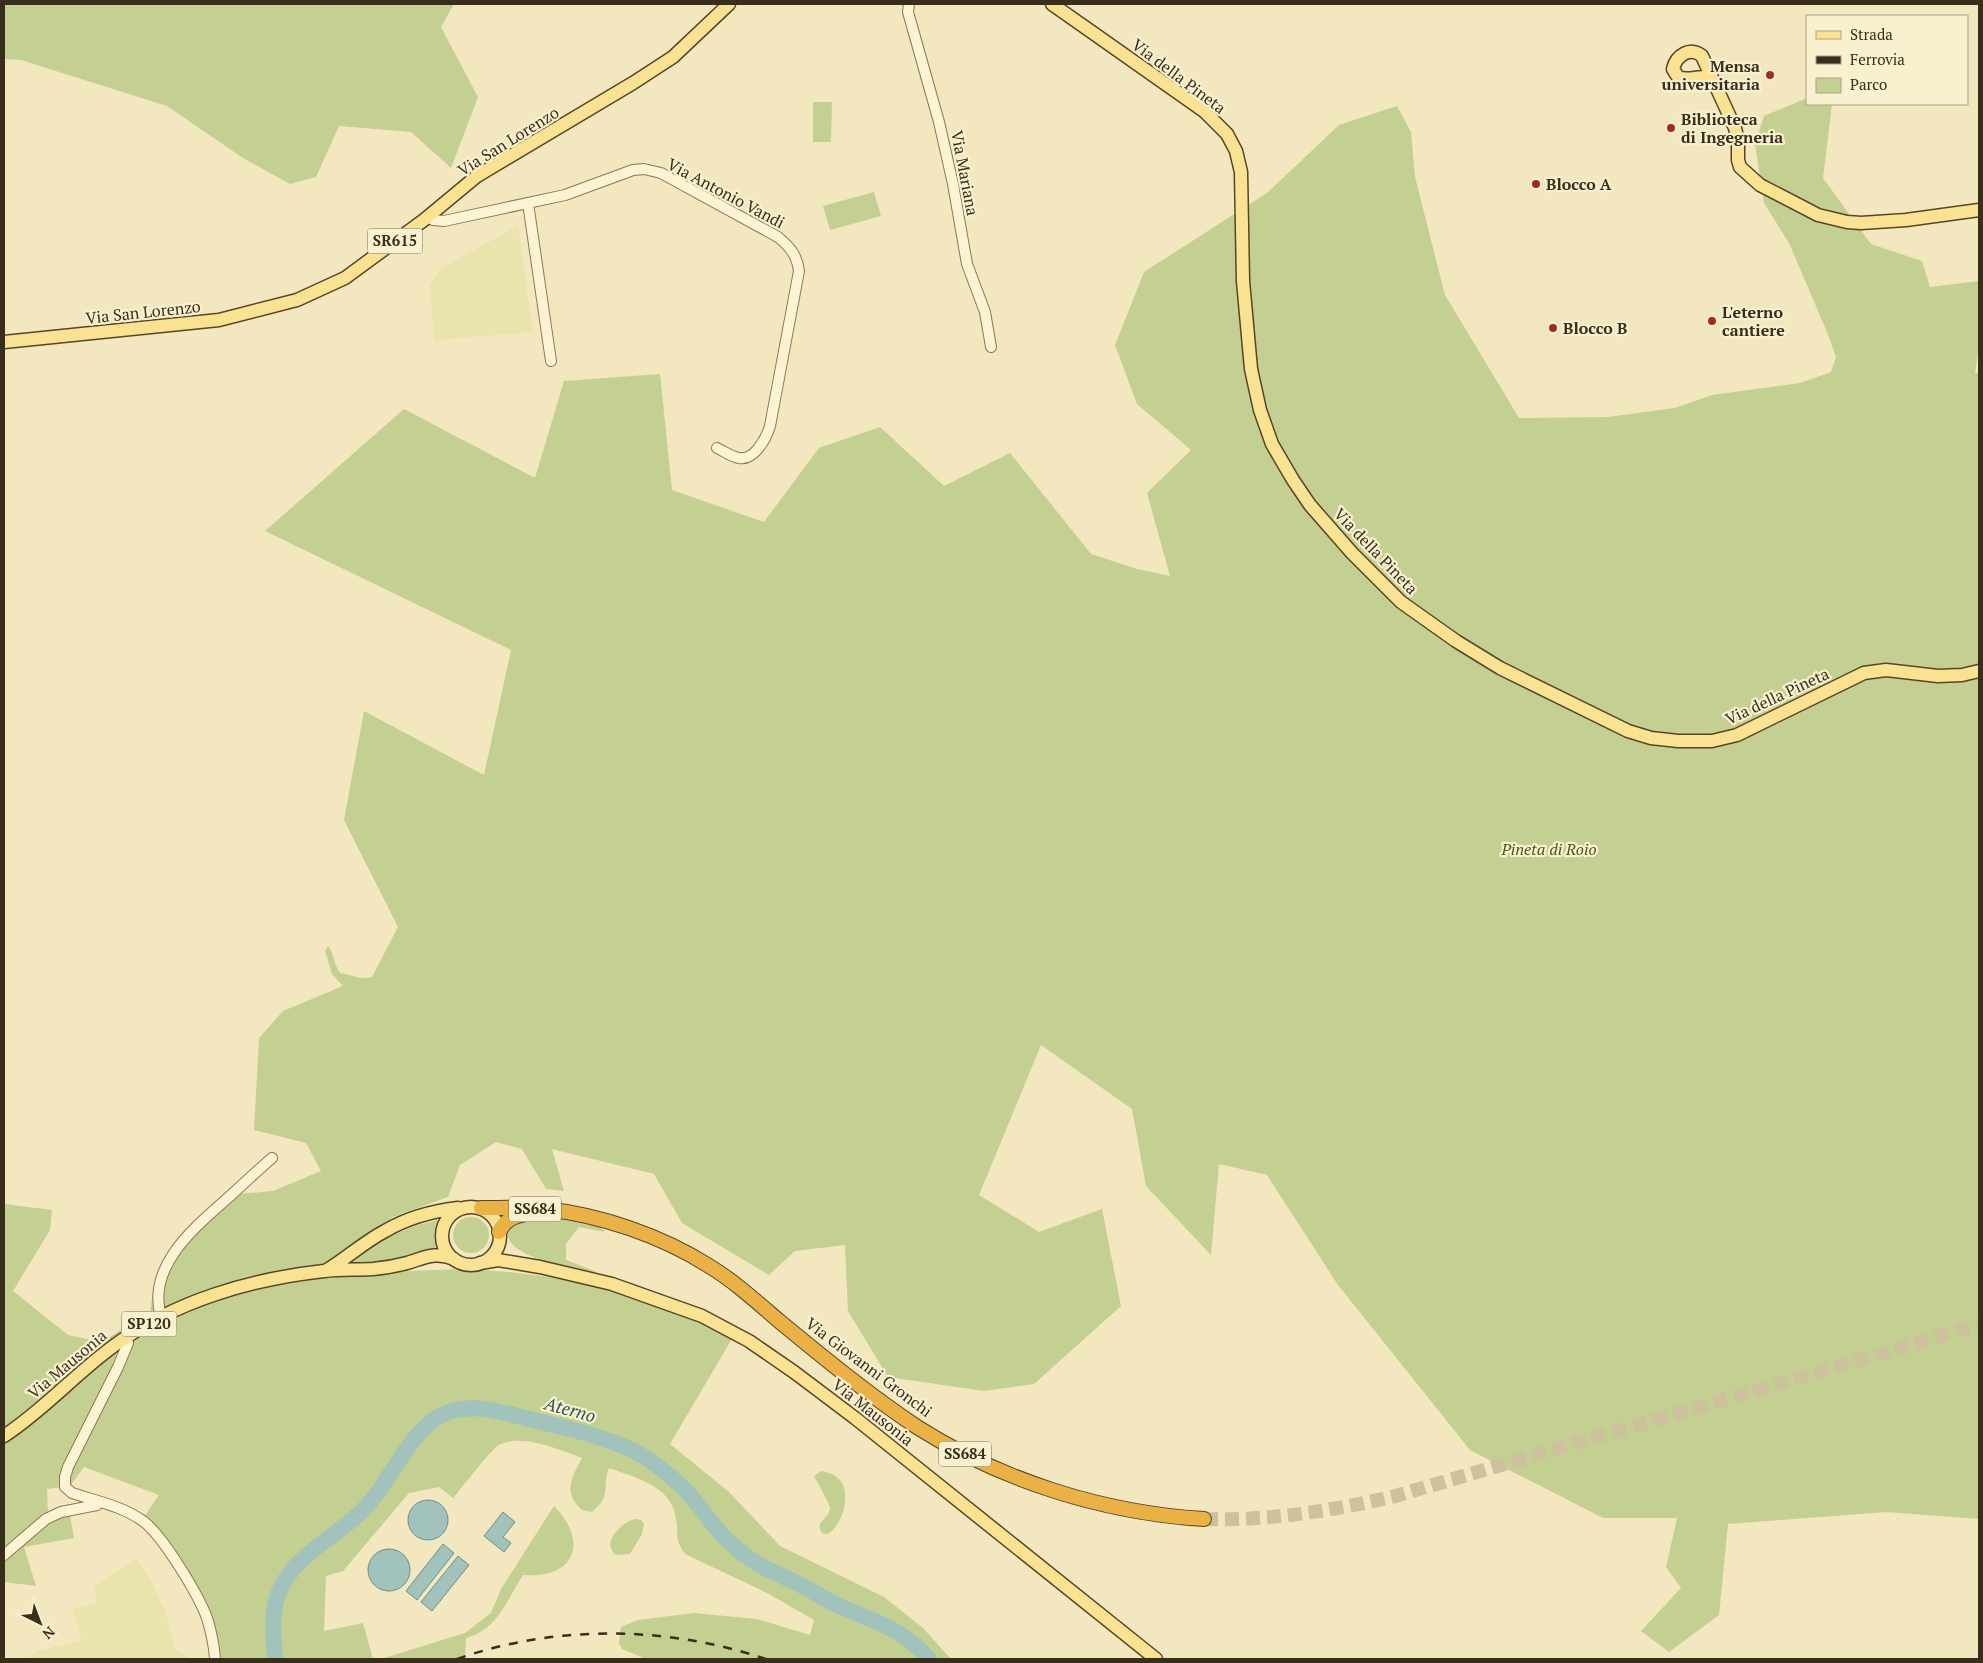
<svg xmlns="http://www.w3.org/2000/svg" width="1983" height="1663" font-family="'PT Serif',serif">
<rect width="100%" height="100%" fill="#f2e7be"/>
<path fill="#e8e4ab" d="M518,226L533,332L434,340L430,286L442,268Z
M137,1559L152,1583L166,1614L175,1650L187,1656V1659H29L37,1651L82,1641L72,1609L97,1603L94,1586Z"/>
<path fill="#c3d091" d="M4,4H454L441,27L478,97L451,168L411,132L339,126L316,177L290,184L243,158L167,106L21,60L4,59Z
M1807,98V104H1832L1823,178L1871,244L1922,261L1930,287L1979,281V346L1975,373H1979V1519L1886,1512L1728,1524L1719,1615L1669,1652L1641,1631L1681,1588L1666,1567L1677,1518H1603L1470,1450L1338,1285L1267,1175L1219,1164L1211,1255L1146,1186L1132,1109L1041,1045L979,1195L1039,1232L1102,1209L1121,1306L1034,1384L984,1391L888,1377L848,1311L845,1245L795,1251L769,1275L682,1223L654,1174L552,1149L564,1191L546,1189L522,1149L496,1142L460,1165L448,1197L393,1217L322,1265L287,1271L124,1332L101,1348L4,1429V1204L52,1210L50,1230L13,1291L68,1335L102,1342L150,1311L156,1276L181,1234L238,1194L273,1191L321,1171L306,1143L254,1130L259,1038L283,1011L343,986L332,974L325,951L328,946C334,953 334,965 340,973C352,975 360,980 372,977L398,927L344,820L364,711L484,775L511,650L265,531L404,409L535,478L564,381L660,374L672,490L764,522L819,448L880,427L944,486L1010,453L1091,554L1137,569L1170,576L1147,493L1191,450L1137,404L1115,345L1144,272L1267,193L1339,125L1397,106L1411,132L1415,177L1445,295L1519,418L1608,417L1675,408L1712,395L1800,383L1831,372L1836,357L1827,332L1789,243L1764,203L1755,144L1764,116Z
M813,102H832L831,142H813Z
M874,192L881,216L830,230L823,206Z
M529,1217C550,1217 591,1214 605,1232L579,1227L566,1244V1260L597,1272C579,1270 506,1258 508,1233C509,1231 509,1227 511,1225C515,1222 524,1219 529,1217Z
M453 1235a18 18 0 1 1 36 0a18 18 0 1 1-36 0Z
M443,1219L438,1230L441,1248L430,1249L394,1263L335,1268L391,1235L418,1225Z
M466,1269C504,1271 542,1275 579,1282C633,1292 684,1315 733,1337L670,1444L729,1492L780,1546L884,1597L923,1628L951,1659H646L622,1649L619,1643L621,1627L638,1620L694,1613L757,1619L810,1635L814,1620L769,1594L685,1554C674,1538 679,1536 676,1518C671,1486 637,1478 609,1468C601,1488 613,1494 592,1512L582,1510C562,1492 572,1477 582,1458C560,1450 521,1433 499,1445C490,1450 462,1488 453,1498L439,1487L409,1493L343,1571L326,1576L324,1631L363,1623L373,1659H218L212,1623L144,1517L159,1495L84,1467L70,1486L47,1489L48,1515H70L74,1538L24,1547L36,1586L4,1582V1443C49,1414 85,1370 130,1341C231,1278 351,1272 466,1269Z
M821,1471C828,1473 833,1473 839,1479C852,1493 843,1524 828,1534L822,1533C814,1521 829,1519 830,1509C831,1506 817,1482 814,1476Z
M554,1506C590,1543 574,1579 523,1575C507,1600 497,1630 466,1638L465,1659H381L465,1633L491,1613L501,1589Z
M635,1519L641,1520L644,1524L642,1534L630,1554L616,1555C600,1543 622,1522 635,1519Z"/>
<path fill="#a2c3bc" stroke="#68918b" d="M408 1520a20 20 0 1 1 40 0a20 20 0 1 1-40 0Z
M503,1512L515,1522L503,1537L511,1543L504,1552L484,1536Z
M443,1544L454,1553L417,1600L406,1591Z
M368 1570a21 21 0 1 1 42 0a21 21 0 1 1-42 0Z
M458,1556L469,1565L432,1611L421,1602Z"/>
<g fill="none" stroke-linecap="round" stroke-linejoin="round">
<path stroke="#a2c3bc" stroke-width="16" d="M275,1659C274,1643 272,1627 274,1611C280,1563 327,1543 359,1514C392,1484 411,1420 455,1410C481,1404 508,1414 533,1420C568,1428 602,1436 634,1451C651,1460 667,1473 680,1485C697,1500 708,1520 723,1536C734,1548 747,1557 761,1566C772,1572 785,1577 797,1583C811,1590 825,1599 839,1606C875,1622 902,1628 929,1659"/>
<path stroke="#cdc29d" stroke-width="14" stroke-dasharray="14 7" stroke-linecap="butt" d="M1204,1519C1268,1521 1330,1511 1392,1497L1979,1325"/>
<g stroke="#8c7755" stroke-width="12">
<path id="minor" d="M909,4L908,12L939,122L953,184L967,264L985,312L991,347
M528,203L551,361
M428,216L433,220L444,221L565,195L633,170L644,169L661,173L778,237C790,247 797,255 799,271L770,426C766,439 754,461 739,458C731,457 724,451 717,448
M161,1317C146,1266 195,1227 229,1197C243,1184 257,1171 272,1158
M127,1337L128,1343L118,1367L68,1467L65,1477V1487L72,1493C96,1501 122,1506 143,1521C163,1536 198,1594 207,1618C211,1631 214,1645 215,1659
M4,1555L46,1519L61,1512L97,1505L100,1502"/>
</g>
<g stroke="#59442a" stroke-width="15">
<path id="major" d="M1052,4L1204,111L1227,134L1236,151L1241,172L1243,281L1251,369L1260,410L1272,444L1293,480L1310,505L1352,553L1401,602L1456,641L1500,668L1628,731L1651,738L1678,741H1712L1737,735L1864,673L1886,670L1938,676L1962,675L1979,671
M1714,84C1704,70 1692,83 1678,77L1673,69C1676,55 1691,46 1702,56L1735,128L1738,141V160L1740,167L1760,185L1818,215L1847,222L1861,223L1906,220L1979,210
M4,342L219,320L297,300L345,278L424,220L477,176L633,83L673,57L729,4
M442 1236a29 29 0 1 1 58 0a29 29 0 1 1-58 0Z
M480,1263L498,1260L540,1267L612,1284L702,1316L749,1341L794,1372L855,1418L1156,1659
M327,1270C347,1258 364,1242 385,1231C407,1218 433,1211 458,1208
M4,1436C44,1410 76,1373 115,1345C175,1301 251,1279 324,1271C340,1269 357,1270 373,1269C384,1268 396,1266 407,1263C424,1258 436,1251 454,1259"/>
</g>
<g stroke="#59442a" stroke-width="16">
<path id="highway" d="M481,1208C502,1208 524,1207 545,1209C601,1215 662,1236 709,1266C734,1281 757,1302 779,1321C824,1358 869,1395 917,1427C1002,1481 1104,1513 1204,1519
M499,1232C505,1220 513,1216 526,1214"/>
</g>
<use href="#minor" stroke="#fcf3d2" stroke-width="10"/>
<use href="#major" stroke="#f9e292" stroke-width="12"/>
<use href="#highway" stroke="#eab146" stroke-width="14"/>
<path stroke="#392d1b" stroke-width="2.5" stroke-dasharray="9 9" stroke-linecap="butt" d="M457,1659C557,1624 667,1626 766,1659"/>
</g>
<g fill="#a02b20" stroke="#f8f0ce" stroke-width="2">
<circle cx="1770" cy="75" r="5"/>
<circle cx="1671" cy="128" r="5"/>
<circle cx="1536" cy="184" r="5"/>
<circle cx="1712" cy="321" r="5"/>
<circle cx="1553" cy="328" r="5"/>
</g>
<g text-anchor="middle" stroke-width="4.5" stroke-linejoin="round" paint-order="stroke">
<g fill="#f8f0ce" stroke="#726851" stroke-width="1">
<rect x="367.5" y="228.5" width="55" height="25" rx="4"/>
<rect x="509" y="1196.5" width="52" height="25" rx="4"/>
<rect x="121.5" y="1311.5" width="55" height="25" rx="4"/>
<rect x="939" y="1441.5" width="52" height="25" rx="4"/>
</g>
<g font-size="15" font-weight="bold" fill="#392d1b">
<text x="395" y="246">SR615</text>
<text x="535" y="1214">SS684</text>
<text x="149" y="1329">SP120</text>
<text x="965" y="1459">SS684</text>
</g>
<g font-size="16" font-weight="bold" fill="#392d1b" stroke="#f8f0ce" text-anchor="start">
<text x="1760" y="72" text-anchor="end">Mensa<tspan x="1760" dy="18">universitaria</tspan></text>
<text x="1681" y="125">Biblioteca<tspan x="1681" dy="18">di Ingegneria</tspan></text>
<text x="1546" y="190">Blocco A</text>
<text x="1722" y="318">L'eterno<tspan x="1722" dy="18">cantiere</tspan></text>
<text x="1563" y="334">Blocco B</text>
</g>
<g font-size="16" fill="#392d1b" stroke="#f8f0ce">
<text transform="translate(1179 76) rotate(37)" y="6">Via della Pineta</text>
<text transform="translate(508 141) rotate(-32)" y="6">Via San Lorenzo</text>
<text transform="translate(965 173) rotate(79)" y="6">Via Mariana</text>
<text transform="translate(726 193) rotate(28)" y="6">Via Antonio Vandi</text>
<text transform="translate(143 312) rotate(-6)" y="6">Via San Lorenzo</text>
<text transform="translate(1376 551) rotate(46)" y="6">Via della Pineta</text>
<text transform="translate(1777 696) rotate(-25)" y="6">Via della Pineta</text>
<text transform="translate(67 1364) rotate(-40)" y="6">Via Mausonia</text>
<text transform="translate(869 1367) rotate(37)" y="6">Via Giovanni Gronchi</text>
<text transform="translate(873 1412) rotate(38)" y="6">Via Mausonia</text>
</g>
<g font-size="16" font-style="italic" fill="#445820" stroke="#f8f0ce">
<text x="1549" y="855">Pineta di Roio</text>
</g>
<g font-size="18" font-style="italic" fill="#29595b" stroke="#f8f0ce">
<text transform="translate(570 1410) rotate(15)" y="6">Aterno</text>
</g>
</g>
<rect width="1983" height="1663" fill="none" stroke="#392d1b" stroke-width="10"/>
<rect x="1806" y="15" width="162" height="90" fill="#f8f0ce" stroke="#aca286"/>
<rect x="1816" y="31" width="25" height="8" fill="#f9e292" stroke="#aca286"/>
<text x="1850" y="40" font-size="15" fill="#392d1b">Strada</text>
<rect x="1816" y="56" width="25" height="8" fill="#392d1b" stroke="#aca286"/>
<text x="1850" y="65" font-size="15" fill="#392d1b">Ferrovia</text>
<rect x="1816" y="78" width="25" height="15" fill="#c3d091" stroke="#aca286"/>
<text x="1850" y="90" font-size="15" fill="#392d1b">Parco</text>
<g transform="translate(40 1623) rotate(138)" stroke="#f8f0ce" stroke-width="4" paint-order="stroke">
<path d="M0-4L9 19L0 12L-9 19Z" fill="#392d1b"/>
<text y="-8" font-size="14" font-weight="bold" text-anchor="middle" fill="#392d1b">N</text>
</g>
</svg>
